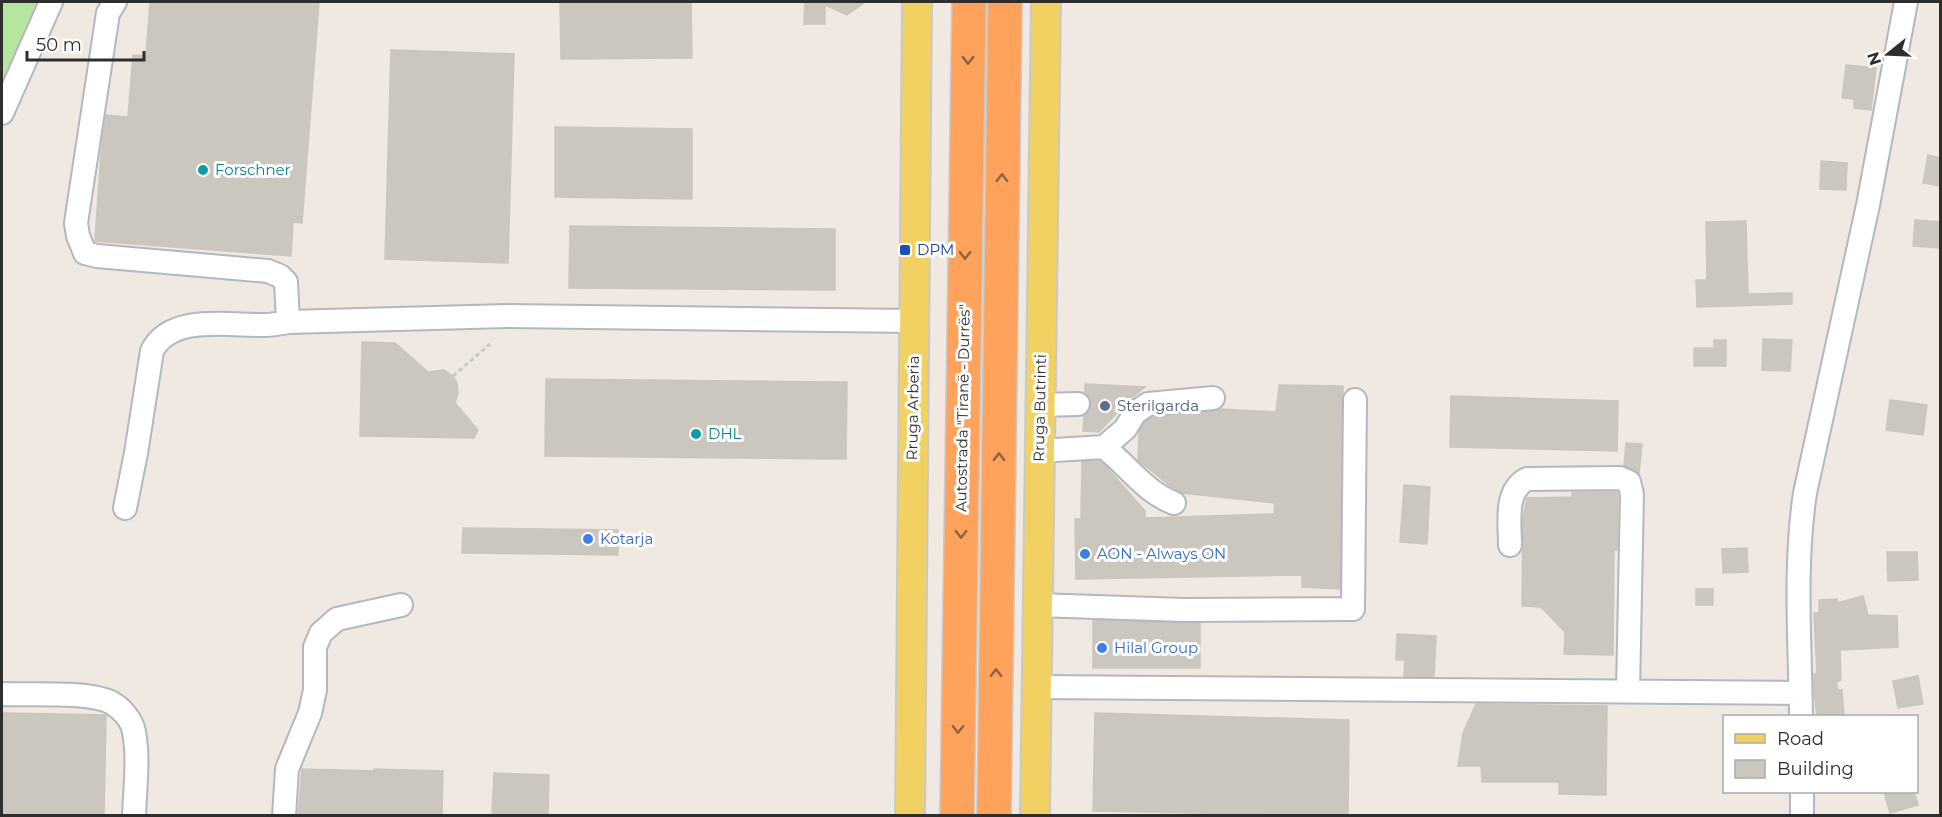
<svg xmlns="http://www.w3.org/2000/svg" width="1942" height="817" font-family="Montserrat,sans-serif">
<rect width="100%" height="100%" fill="#efe9e1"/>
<path fill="#b6e59e" d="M2,2H47L2,105Z"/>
<path fill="#cbc7bf" stroke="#cbc5ba" stroke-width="1.5" d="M150,2H319L302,223L293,222L291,256L95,241L101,152L106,115L128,117L133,55L146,56Z
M560,2H691L692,58L561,59Z
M805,2H865L847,15L825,5V24H804Z
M391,50L514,54L508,263L385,259Z
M1846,65L1876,68L1871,110L1854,108V99L1842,98Z
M555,127L692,129V199L555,197Z
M1928,155L1941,158V186L1923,183Z
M1821,161L1847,163L1846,190L1820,189Z
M1915,220L1941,222V248L1913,246Z
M1746,221L1748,294L1792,293V304L1697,307L1696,280H1707L1706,222Z
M570,226L835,229V290L569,288Z
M1763,339L1792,340L1790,371L1762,370Z
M1714,340H1726V366H1694V348H1714Z
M362,342L395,343L428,372L444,370L453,376L457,383L458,394L455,403L478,430L474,438L360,436Z
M546,379L847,382L846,459L545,456Z
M1085,384L1145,387L1127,402L1099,432L1083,431L1084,416L1090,411L1091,404L1090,397L1085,393Z
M1279,385L1343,386L1340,589L1302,587V575L1076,579L1075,519H1081L1082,462L1099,461L1104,464L1145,511V518L1274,514L1275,503L1182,493L1170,486L1138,460L1139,432L1145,423L1153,417L1220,409L1276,412Z
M1451,396L1618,401L1617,451L1450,447Z
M1890,400L1927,405L1923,435L1886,430Z
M1626,443L1642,444L1639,473L1624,465Z
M1404,485L1430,487L1427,544L1400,542Z
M1572,492H1617L1618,496L1617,550H1614L1613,655L1564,654L1565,632L1541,607L1522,606L1523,518L1527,498L1572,497Z
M463,528L618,530V555L462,553Z
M1747,548L1748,572L1723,573L1722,549Z
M1887,552H1917L1918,580L1888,581Z
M1696,589H1713V605H1696Z
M1863,596L1868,615L1897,616L1898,647L1840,650L1841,680L1836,682L1838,690H1842L1844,717H1817L1814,690V674H1817L1814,613H1819V600L1837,599V603Z
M1093,620L1200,623V668H1093Z
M1397,634L1436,636L1434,677L1404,676L1405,660H1396Z
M1918,676L1923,704L1898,708L1893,681Z
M1476,704L1607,706L1606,795L1559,794V782H1482L1481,766H1458L1463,733Z
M2,713L106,715L104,816H2Z
M1095,713L1349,720L1348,816L1093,811Z
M302,769L374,771V769L443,771L442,816H298Z
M494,773L549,775L548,816H492Z
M1884,792H1914L1918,805L1890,813Z"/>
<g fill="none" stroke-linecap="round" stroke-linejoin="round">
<g stroke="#b4b7c1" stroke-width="26">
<path id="minor" d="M115,2L108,13L76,223L78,236L85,253L97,256L268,271L280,276L286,282L288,322
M2,113L51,2
M1040,405L1078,404
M1104,447L1125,429L1135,413L1148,404L1213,398
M1039,451L1104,447C1128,466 1145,492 1174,503
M125,508L136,453L152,351C171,313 231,326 265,325C273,325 281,323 288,322L507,316L914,321
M1510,545C1510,523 1504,491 1527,479L1620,478L1629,482L1632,494L1628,691
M1037,605L1184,610L1353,609L1355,400
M1036,687L1800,693
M2,694C29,695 90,691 112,703C122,709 132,720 134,732C139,758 135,789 134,816
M1801,716C1800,642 1794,567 1805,493L1868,205L1906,2
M1802,792V816
M284,816L287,769L310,713L315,690V647L321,633L337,619L401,605"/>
</g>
<g stroke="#c9c9c9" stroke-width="32">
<path id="major" d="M910,816L917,2
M1035,816L1046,2"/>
</g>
<g stroke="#c9c9c9" stroke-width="36">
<path id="highway" d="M957,816L969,2
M994,816L1005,2"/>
</g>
<path stroke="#c9c9c9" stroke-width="3" stroke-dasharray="4.5 3" stroke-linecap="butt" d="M453,376L490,344"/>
<use href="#minor" stroke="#fff" stroke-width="22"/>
<use href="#major" stroke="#f2d163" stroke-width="28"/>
<use href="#highway" stroke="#ffa35c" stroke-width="33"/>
</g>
<defs><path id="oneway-chevron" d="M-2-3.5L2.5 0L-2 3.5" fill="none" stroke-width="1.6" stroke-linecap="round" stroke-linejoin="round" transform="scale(1.5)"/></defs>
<g stroke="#8c6343">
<use href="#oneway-chevron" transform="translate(968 60) rotate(91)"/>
<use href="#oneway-chevron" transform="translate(1002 178) rotate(-89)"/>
<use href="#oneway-chevron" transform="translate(965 255) rotate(91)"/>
<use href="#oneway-chevron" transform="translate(999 457) rotate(-89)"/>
<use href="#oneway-chevron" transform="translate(961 534) rotate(91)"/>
<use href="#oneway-chevron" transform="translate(996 673) rotate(-89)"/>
<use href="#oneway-chevron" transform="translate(958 729) rotate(91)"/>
</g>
<g fill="#0f9aa8" stroke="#fff" stroke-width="2">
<circle cx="203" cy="170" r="6"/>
<circle cx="696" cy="434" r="6"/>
</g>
<rect fill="#1a4fb4" stroke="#fff" stroke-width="2" x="899" y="244" width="12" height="12" rx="3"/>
<circle fill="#5c6f8a" stroke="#fff" stroke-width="2" cx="1105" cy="406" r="6"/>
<g fill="#3f7fe0" stroke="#fff" stroke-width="2">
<circle cx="588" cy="539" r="6"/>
<circle cx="1085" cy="554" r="6"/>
<circle cx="1102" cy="648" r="6"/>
</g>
<g text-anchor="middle" stroke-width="6" stroke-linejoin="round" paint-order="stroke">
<g font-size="15" fill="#0d838f" stroke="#fff" text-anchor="start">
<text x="215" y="175">Forschner</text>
<text x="708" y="439">DHL</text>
</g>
<g font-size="15" fill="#164399" stroke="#fff" text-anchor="start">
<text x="917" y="255">DPM</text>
</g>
<g font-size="15" fill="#4e5e75" stroke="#fff" text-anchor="start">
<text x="1117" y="411">Sterilgarda</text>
</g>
<g font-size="15" fill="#2e2e2e" stroke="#fff">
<text transform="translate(913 408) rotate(-89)" y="5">Rruga Arberia</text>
<text transform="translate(963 408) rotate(-89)" y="5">Autostrada "Tiranë - Durrës"</text>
<text transform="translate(1040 408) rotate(-89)" y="5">Rruga Butrinti</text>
</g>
<g font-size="15" fill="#366cbe" stroke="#fff" text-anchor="start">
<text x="600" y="544">Kotarja</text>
<text x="1097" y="559">AON - Always ON</text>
<text x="1114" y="653">Hilal Group</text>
</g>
</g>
<rect width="1942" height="817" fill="none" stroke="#2e2e2e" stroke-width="6"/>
<rect x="1723" y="715" width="195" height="78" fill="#ffffff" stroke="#ababab" stroke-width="1.5"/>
<rect x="1735" y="734" width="30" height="9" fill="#f2d163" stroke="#ababab" stroke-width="1.5"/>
<text x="1777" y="745" font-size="18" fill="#2e2e2e">Road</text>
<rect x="1735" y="760" width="30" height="18" fill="#cbc7bf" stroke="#ababab" stroke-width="1.5"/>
<text x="1777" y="775" font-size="18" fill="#2e2e2e">Building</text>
<g transform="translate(1888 54) rotate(252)" stroke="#ffffff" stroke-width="4.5" paint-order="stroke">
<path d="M0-4.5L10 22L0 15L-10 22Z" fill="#2e2e2e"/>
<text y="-9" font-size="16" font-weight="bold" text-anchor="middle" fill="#2e2e2e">N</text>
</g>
<path d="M27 51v9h117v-9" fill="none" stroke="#2e2e2e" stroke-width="3"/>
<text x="36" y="51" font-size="18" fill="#2e2e2e" stroke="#ffffff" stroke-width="4.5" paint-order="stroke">50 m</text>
</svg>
